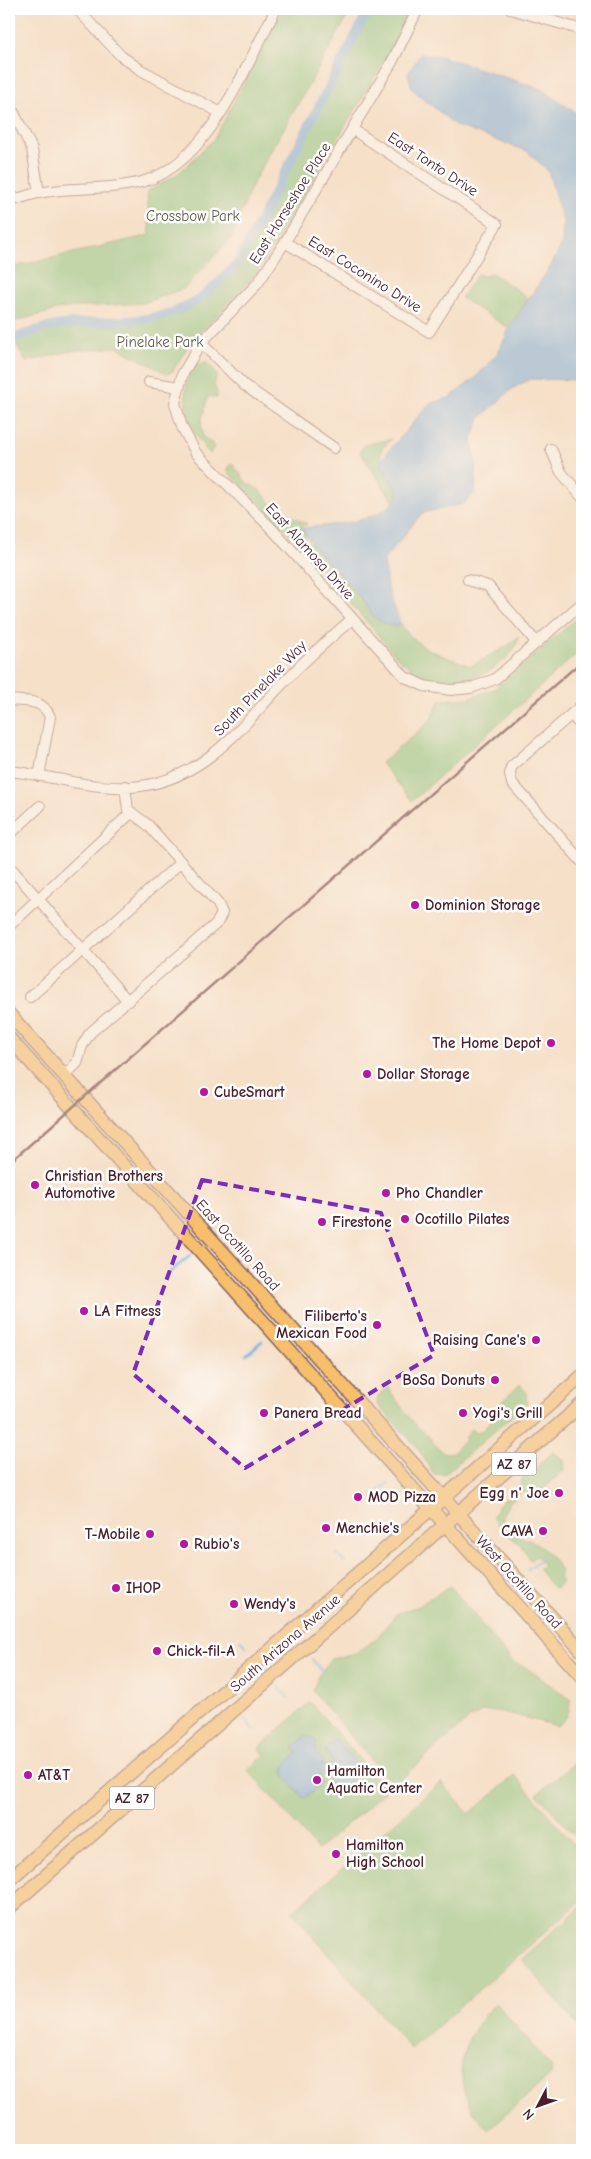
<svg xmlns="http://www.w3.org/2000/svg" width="591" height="2159" font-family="'Comic Neue',sans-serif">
<rect width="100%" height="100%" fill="#fff"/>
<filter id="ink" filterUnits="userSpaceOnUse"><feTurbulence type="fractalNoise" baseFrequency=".02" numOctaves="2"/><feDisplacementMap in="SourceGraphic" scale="10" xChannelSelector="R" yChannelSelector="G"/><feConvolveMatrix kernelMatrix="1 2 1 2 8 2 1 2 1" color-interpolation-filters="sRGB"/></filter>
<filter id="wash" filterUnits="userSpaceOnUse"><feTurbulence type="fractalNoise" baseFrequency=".0096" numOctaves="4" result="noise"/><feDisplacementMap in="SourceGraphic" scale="20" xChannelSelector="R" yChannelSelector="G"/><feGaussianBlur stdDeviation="1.12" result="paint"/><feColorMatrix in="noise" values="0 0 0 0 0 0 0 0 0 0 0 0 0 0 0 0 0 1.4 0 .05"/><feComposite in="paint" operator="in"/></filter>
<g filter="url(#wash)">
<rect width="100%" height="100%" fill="#f6e0c8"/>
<path fill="#82c882" stroke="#667456" d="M283,9H352L253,183L231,238L185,288L144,303L64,308L9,323V268L150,235L147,192L179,173L214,139Z
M372,9H411L378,72L256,274L188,346L173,371L167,374L117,347L70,351L26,362L14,340C58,323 82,328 127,324C189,318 223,290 253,238Z
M492,273L530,299L509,328L461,298L477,274L485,276Z
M207,363L215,370L217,377L214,385L217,392V398L208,396L201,423L203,437L215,446L210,454C187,429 177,396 194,364Z
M392,439L382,448C376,471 393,475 399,495L394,502L360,452L364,445Z
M232,463L247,483L260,490L274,507L307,524L301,527L306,537L297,542L227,471Z
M309,542L356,592L380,621L394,627L401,625C422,652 440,654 471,666L507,646L519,636C514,667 462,688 434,681C421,677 409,667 398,658L301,546Z
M582,614V649L412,801L381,763L430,721L440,700L468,698L494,689Z
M520,1384L526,1392L527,1403L445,1474H434L416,1446L377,1404L378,1396L388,1387C400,1405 411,1423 428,1436C434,1442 435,1447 445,1453L455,1452L457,1447L465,1441V1436L471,1429L474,1432L482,1431L497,1414L498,1406Z
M553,1452L564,1460V1470L533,1498L528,1493L521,1492L509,1503L502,1516C504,1539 527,1535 540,1546C548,1552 555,1562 561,1570L559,1578L562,1582L556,1588L553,1587L538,1569L543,1564L537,1556L530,1560L520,1544L502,1530L493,1517L498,1505L519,1488L522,1479Z
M450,1586L514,1663L525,1667L570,1699C570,1712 568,1718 557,1726L499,1711H483L469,1719L393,1786L313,1691L317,1679L331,1659L355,1653L376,1639L396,1614L418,1606Z
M310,1702L386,1790L318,1850L248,1770L265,1755L259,1748Z
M582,1747V1844L537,1794L572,1765L577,1750Z
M515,1775L582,1854V1900L411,2049L292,1912L441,1782L469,1814Z
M582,1906V2031L522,1959Z
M496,2003L552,2068L551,2075L488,2130C448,2087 455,2042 496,2003Z"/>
<path fill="#72aee3" stroke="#5e6687" d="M421,54L440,56L541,89L582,117V380L530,379L512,389L480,418L472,439L476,471L475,493L463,504L422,513L384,560L387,587L401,625C394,627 386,625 379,621C369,613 363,600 355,591C337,570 315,552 302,528C330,525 383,523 399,495C395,482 381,473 381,460L429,404L449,398L475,378L498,353L512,323L551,266L562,243L563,221L548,171L527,151L456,126L412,89L408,73Z
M306,1736L309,1738L312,1737L317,1743L314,1746L317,1750L315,1752L324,1762L321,1766L330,1765L333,1762L324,1751L336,1740L362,1770L338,1791L322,1773L317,1777L322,1783L304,1799L285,1776L284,1766L297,1753L293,1748Z"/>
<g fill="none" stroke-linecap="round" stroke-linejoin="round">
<path stroke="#72aee3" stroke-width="2.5" d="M170,1272L190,1256
M246,1355L262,1341
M373,1496L388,1483
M337,1554L344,1562
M527,1570L543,1558
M240,1640L247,1647
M312,1659L323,1673
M279,1687L288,1697
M244,1719L254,1730"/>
<path stroke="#72aee3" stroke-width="9" d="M9,340C23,335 37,329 53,326C102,317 148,329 195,302C211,292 224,276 238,263L369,9"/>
</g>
</g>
<g filter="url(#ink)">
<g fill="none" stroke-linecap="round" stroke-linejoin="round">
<g stroke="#866362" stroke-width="12">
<path id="minor" d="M77,9L121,56L141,70L221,113
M418,9L392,62L285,242L258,283L201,343L183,373L175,403L182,427L196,453L272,529L405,677L424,686L451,690L471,688L495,679L582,603
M511,9L582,30
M9,103L32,149L39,193
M9,201C19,199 28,195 38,193C73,186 110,191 145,181C210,161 246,65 276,9
M285,242L429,332L497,224L352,129
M201,343L244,385L334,448
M149,382L179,387
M551,449L561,472L582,497
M468,580L488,586L537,643
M9,700C27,702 42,698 50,717L39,776
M582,705L511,767L510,775L512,783L582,862
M571,714L582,727
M9,771C52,775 96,792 141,786C213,776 250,714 298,668C315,651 334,635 352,619
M9,835L40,806
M9,866L128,1001
M9,926L131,813
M30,997L181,862
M64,1076L77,1063L82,1046L90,1033L217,923L222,913L218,904L148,825L128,810L125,786"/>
</g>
<g stroke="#866362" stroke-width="15">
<path id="major" d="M9,1014L582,1651
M9,1038L582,1677
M9,1880L582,1376
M9,1908L582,1404"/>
</g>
<use href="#minor" stroke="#fff" stroke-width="10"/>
<use href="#major" stroke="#f7bf6c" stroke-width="12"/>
<path stroke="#4a1f2b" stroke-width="2.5" d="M9,1163L582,661"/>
</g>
</g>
<path d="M0 0H591V2159H0ZM202,1180L381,1213L434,1355L245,1468L133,1374Z" fill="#f6e0c8" fill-opacity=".55" fill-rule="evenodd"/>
<path fill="none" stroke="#7b2cbf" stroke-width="4" stroke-dasharray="10 6" stroke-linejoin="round" d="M202,1180L381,1213L434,1355L245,1468L133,1374Z"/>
<g fill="#b5179e" stroke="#fff" stroke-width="2">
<circle cx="415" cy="905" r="5"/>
<circle cx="551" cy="1043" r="5"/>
<circle cx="367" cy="1074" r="5"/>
<circle cx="204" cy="1092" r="5"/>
<circle cx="35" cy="1185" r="5"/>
<circle cx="386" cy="1193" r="5"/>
<circle cx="405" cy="1219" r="5"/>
<circle cx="322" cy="1222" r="5"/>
<circle cx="84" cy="1311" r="5"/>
<circle cx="377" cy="1325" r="5"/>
<circle cx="536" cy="1340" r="5"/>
<circle cx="495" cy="1380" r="5"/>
<circle cx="264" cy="1413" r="5"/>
<circle cx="463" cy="1413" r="5"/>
<circle cx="559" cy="1493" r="5"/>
<circle cx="358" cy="1497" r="5"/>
<circle cx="326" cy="1528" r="5"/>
<circle cx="543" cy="1531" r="5"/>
<circle cx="150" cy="1534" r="5"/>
<circle cx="184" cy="1544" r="5"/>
<circle cx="116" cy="1588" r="5"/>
<circle cx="234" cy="1604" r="5"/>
<circle cx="157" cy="1651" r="5"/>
<circle cx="28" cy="1775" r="5"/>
<circle cx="317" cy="1780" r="5"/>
<circle cx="336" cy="1854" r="5"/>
</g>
<g text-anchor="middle" stroke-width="5" stroke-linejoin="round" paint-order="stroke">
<g fill="#fff" stroke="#80626b" stroke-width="1">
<rect x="491.5" y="1452.5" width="45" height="23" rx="4"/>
<rect x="109.5" y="1786.5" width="45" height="23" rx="4"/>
</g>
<g font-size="14" font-weight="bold" fill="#4a1f2b">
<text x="514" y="1469">AZ 87</text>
<text x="132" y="1803">AZ 87</text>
</g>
<g font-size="15" fill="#4a1f2b" stroke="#fff">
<text transform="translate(433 164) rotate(33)" y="5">East Tonto Drive</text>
<text transform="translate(290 203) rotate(-58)" y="5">East Horseshoe Place</text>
<text transform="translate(365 274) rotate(32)" y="5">East Coconino Drive</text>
<text transform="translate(310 551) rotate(48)" y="5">East Alamosa Drive</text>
<text transform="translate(260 688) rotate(-46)" y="5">South Pinelake Way</text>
<text transform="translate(238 1245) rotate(48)" y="5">East Ocotillo Road</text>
<text transform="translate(519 1582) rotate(48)" y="5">West Ocotillo Road</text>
<text transform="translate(285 1643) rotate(-41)" y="5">South Arizona Avenue</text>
</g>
<g font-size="15" fill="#5e5a49" stroke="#fff">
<text x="193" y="221">Crossbow Park</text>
<text x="160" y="347">Pinelake Park</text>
</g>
<g font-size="15" font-weight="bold" fill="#4a1f2b" stroke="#fff" text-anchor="start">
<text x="425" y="910">Dominion Storage</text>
<text x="541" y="1048" text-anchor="end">The Home Depot</text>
<text x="377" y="1079">Dollar Storage</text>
<text x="214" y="1097">CubeSmart</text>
<text x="45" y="1181">Christian Brothers<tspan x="45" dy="17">Automotive</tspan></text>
<text x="396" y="1198">Pho Chandler</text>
<text x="415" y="1224">Ocotillo Pilates</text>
<text x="332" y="1227">Firestone</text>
<text x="94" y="1316">LA Fitness</text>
<text x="367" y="1321" text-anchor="end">Filiberto's<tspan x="367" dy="17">Mexican Food</tspan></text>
<text x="526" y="1345" text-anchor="end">Raising Cane's</text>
<text x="485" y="1385" text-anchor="end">BoSa Donuts</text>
<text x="274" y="1418">Panera Bread</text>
<text x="473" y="1418">Yogi's Grill</text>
<text x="549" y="1498" text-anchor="end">Egg n' Joe</text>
<text x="368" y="1502">MOD Pizza</text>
<text x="336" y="1533">Menchie's</text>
<text x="533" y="1536" text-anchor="end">CAVA</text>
<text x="140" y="1539" text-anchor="end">T-Mobile</text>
<text x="194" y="1549">Rubio's</text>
<text x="126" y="1593">IHOP</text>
<text x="244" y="1609">Wendy's</text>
<text x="167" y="1656">Chick-fil-A</text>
<text x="327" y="1776">Hamilton<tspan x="327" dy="17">Aquatic Center</tspan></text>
<text x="38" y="1780">AT&amp;T</text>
<text x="346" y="1850">Hamilton<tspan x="346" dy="17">High School</tspan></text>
</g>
</g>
<rect width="591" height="2159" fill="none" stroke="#fff" stroke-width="30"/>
<g transform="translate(538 2106) rotate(229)" stroke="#ffffff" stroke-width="4" paint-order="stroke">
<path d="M0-4L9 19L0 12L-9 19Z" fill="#4a1f2b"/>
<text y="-8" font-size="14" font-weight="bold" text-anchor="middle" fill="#4a1f2b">N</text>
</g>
</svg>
